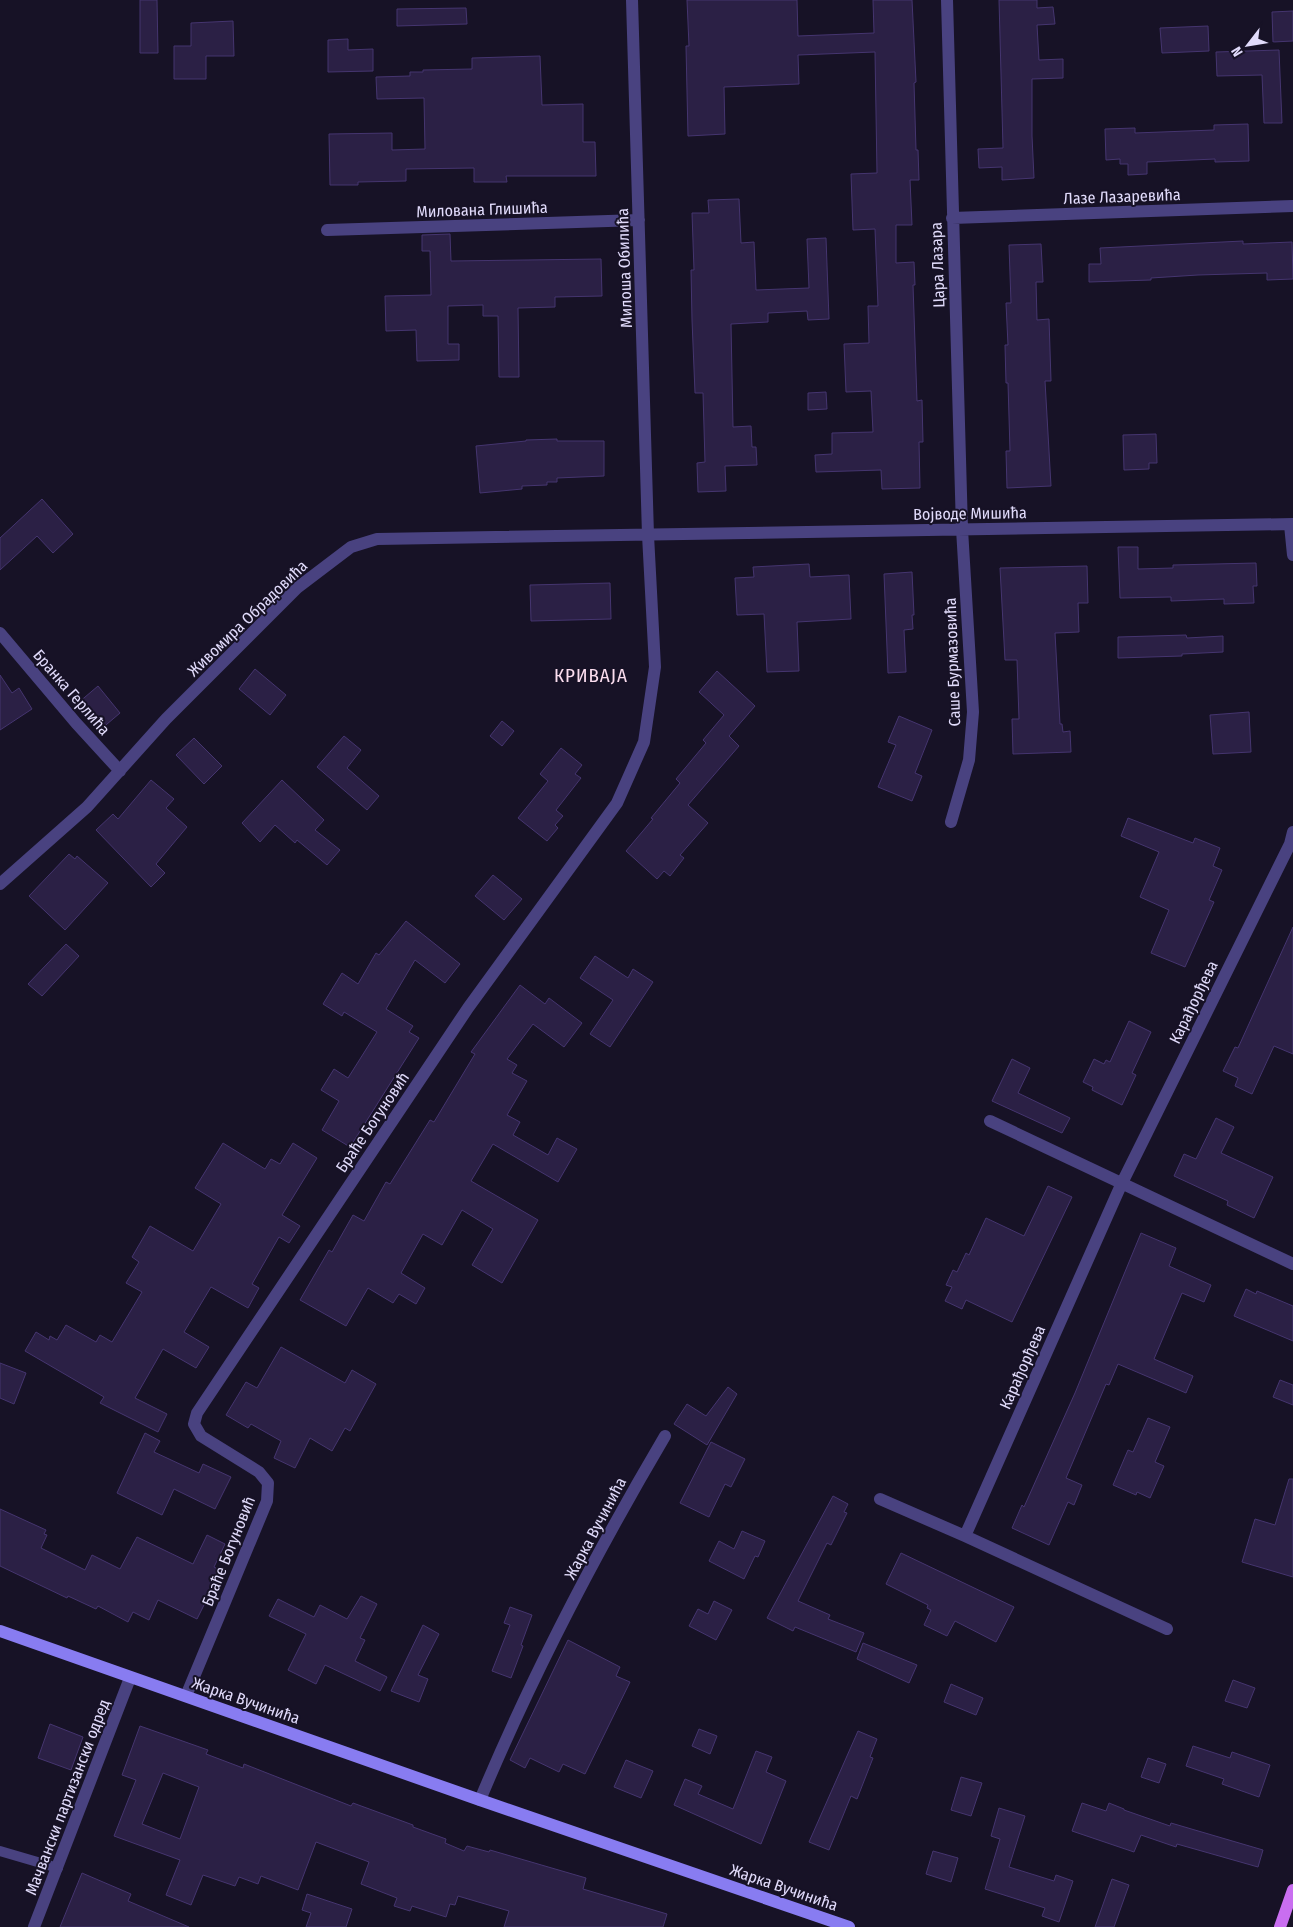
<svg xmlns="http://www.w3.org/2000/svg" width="1293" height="1927" font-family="'Fira Sans Condensed',sans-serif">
<rect width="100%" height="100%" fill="#171226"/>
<path fill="#2b2045" stroke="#45356f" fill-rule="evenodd" d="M140,0H157L158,53H140Z
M687,0H797L798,36L874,33L873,0H912L916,82L914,83L916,150H918L919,180H910L912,225H896V263L914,262L915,285H913L917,401L922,400L923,442H919L920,488L882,489L881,470L816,472L815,455L832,454V433L873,432L871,391L846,392L844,344L869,343L868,306H878L875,229L853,230L851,174L877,173L875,52L798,55L799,84L724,87L725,134L688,136L686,46H689Z
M999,0H1037V8L1053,7L1055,24L1037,25L1039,60L1063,59V78L1032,79V136L1034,178L1002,180V167L979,168L978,149L1003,148Z
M466,8L467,24L397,26V9Z
M1293,11V41L1273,42L1272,12Z
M233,21L234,56H206V79H174V46H191V23Z
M1208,26L1209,51L1162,53L1160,28Z
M348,39V50L373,49V71L328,72V40Z
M1279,50L1282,123H1264L1262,75L1217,76L1216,52Z
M540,56L542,105L583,104V142H595L596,176H506L507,182H474V168L406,169V181L358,182V185H330L329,134L392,133V150L425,149L424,98L377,99L376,77L410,76V72H423V70L472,69V58Z
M1248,124L1249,161L1215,162V159L1147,162V174L1128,175V164H1120V159L1106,160L1105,129L1135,128V133L1214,130V125Z
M739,199L741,243L754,242L756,290L809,288L807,239L826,238L829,319L808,320L807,311L768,313V322L731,324L733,427L751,426L752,447H756L757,465L725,466L726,491L698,492L697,463L705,462L703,393H695L692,320L691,270H694L692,213H709L708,200Z
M450,234L451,261L601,259L602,296L555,297V307L518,308L519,377H499L498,316H483V305L448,306V344H459V360L417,361L416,330L386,331L385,296L431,295L430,251H422V235Z
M1243,241V244L1292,242L1293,279L1267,280V273L1198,275L1151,278V280L1089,282V264H1101L1100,248Z
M1041,244L1043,282H1036L1037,320L1049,319L1051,381H1045L1051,486L1007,488L1006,451H1010L1008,383H1006L1005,345H1008L1006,303H1011L1009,245Z
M826,392L827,409L808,410V393Z
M1156,434L1157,463H1149V469L1124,470L1123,435Z
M557,439V441H604V476L557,478V482H547V485L522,486V489L480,493L476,446L526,441V440Z
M42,499L73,534L53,553L37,536L0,570V538Z
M1118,547H1138V569L1173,568V565L1256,563L1257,586H1253L1254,603L1224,604V599L1171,601V597L1120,598Z
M809,564L810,577L849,575L851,619L797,622L799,671L767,672L764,614L737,615L735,578L754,577L753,567Z
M1087,566L1088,603H1078L1079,632L1055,633L1060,724H1062L1063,732L1070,731L1071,752L1013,754L1012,719H1019L1017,660H1005L1000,568Z
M912,572L914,615H912L913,629L904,630L906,672L888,673L884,574Z
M610,583L611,619L531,621L530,585Z
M1186,635L1187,638L1223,636V652L1182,654V656L1118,658V637Z
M255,669L286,695L270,715L239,689Z
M717,671L755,706L729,736L739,746L688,805L708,823L680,855L684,858L670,876L664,871L657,879L626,851L653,819L651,818L680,783L676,779L706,743L703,740L724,715L699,692Z
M0,675L12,693L19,688L32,709L0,730Z
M98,686L120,713L100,730L78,703Z
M1249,712L1251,752L1213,754L1210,715Z
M899,716L932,730L915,773L922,776L912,801L878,787L896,745L888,742Z
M502,721L514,731L502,746L490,736Z
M344,736L361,750L347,768L379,796L367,810L317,767Z
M194,738L222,766L204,784L176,755Z
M561,748L582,765L575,774L581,778L556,810L563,816L555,825L558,828L547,841L518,818L548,781L540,774Z
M151,780L174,799L166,808L187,827L156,864L165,873L151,887L96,830L113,814L118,819Z
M282,780L324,820L315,830L340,850L327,865L297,840L295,843L275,825L260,842L242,823Z
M1128,818L1193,843L1195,838L1220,848L1213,866L1222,870L1209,900L1214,902L1185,967L1151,953L1169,910L1140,897L1159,852L1121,836Z
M69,854L75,859L77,856L108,883L65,930L29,896Z
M493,875L522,899L504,920L475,896Z
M406,921L460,964L445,983L415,960L386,1009L413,1026L409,1032L419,1038L350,1147L322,1130L339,1101L321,1090L334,1069L348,1078L377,1032L344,1012L342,1016L323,1004L342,973L358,984L376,953L379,955Z
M1293,927V1054L1274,1046L1252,1094L1235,1086L1238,1078L1223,1071L1235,1047L1238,1048Z
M66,944L79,956L42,996L28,984Z
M595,956L628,978L633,969L653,982L610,1047L590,1034L613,1000L580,978Z
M520,985L545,1004L549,998L582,1023L564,1047L533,1024L507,1059L517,1065L512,1073L527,1081L507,1115L520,1122L513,1135L548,1155L557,1138L577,1149L558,1182L493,1144L471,1181L538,1220L502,1283L472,1265L493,1229L462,1210L442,1245L423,1234L401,1273L425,1288L416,1304L399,1294L393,1303L368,1288L346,1326L300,1300L329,1250L332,1252L353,1215L364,1221L386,1182L390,1184L430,1120L434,1122L475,1054L471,1052Z
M1129,1021L1151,1032L1132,1073L1136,1075L1122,1105L1092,1090L1093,1087L1083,1082L1094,1059L1104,1064L1106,1060L1110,1062Z
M1012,1059L1030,1068L1018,1093L1070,1118L1062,1133L992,1101Z
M1216,1118L1234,1127L1221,1153L1273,1177L1254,1218L1227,1205L1228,1201L1174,1176L1184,1154L1196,1159Z
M223,1143L265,1169L271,1159L280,1164L293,1143L317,1158L282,1215L300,1226L289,1243L279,1237L252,1284L259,1288L248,1308L211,1287L184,1332L209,1347L196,1368L163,1349L135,1398L167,1414L158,1432L100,1403L104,1397L25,1351L36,1332L49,1340L50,1336L57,1340L66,1325L96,1342L100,1335L112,1342L142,1292L126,1283L139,1262L132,1257L150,1226L193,1251L221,1204L195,1188Z
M1048,1186L1072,1197L1012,1322L966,1300L962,1309L945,1301L952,1287L946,1285L953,1270L957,1272L966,1253L969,1255L986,1218L1024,1236Z
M1141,1233L1176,1248L1169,1266L1211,1285L1204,1302L1182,1293L1154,1359L1193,1376L1186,1393L1118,1364L1109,1385L1106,1384L1066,1478L1082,1485L1074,1505L1068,1502L1049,1545L1012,1528L1022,1505L1024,1507L1075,1393Z
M1246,1289L1256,1294L1257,1291L1293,1306V1341L1234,1316Z
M281,1347L345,1383L352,1370L376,1384L350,1431L345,1428L332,1451L310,1438L295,1468L274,1458L281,1441L251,1424L248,1428L226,1415L246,1382L257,1388Z
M0,1363L26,1373L14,1404L0,1398Z
M1280,1380L1293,1385V1405L1273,1397Z
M728,1387L737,1394L707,1445L674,1424L687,1404L706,1416Z
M1148,1418L1170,1427L1155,1462L1164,1466L1150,1498L1137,1492L1136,1495L1113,1485L1128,1450L1133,1452Z
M145,1433L160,1441L154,1452L199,1473L203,1464L231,1477L215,1509L174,1489L162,1515L117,1493Z
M711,1442L745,1459L731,1487L725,1484L709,1517L680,1503Z
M1289,1479H1293V1577L1242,1562L1255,1519L1275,1525Z
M833,1496L848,1504L844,1512L847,1513L831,1545L827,1543L798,1601L830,1615L828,1619L864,1633L856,1652L795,1627L793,1631L767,1618Z
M0,1509L46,1530L44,1534L47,1535L41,1548L85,1570L92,1555L120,1569L137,1537L193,1564L207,1535L225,1544L214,1567L221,1571L197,1619L158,1600L149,1620L133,1612L128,1622L98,1606L96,1609L68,1596L67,1598L0,1566Z
M742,1531L765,1541L758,1557L755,1556L744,1579L709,1561L719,1541L734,1549Z
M901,1553L1014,1607L996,1642L955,1621L947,1636L924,1625L931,1610L927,1608L928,1605L886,1584Z
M361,1596L377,1604L360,1638L365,1640L355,1661L387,1677L380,1691L325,1665L316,1684L288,1670L306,1634L269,1616L278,1599L314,1617L320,1605L347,1619Z
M714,1601L732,1610L716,1640L689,1626L698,1609L708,1614Z
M510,1607L532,1615L521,1645L523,1646L511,1678L492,1671L510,1625L504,1623Z
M423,1625L439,1634L418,1675L428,1679L419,1702L391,1691Z
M568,1640L620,1667L616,1676L630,1682L585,1774L563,1764L559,1772L530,1758L525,1768L510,1760Z
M863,1643L917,1665L909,1683L857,1659Z
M1233,1680L1255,1688L1247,1708L1225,1701Z
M951,1684L983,1698L976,1715L944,1702Z
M50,1724L83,1737L71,1770L38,1758Z
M140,1726L208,1750L206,1754L243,1768L244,1764L351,1806L353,1803L413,1825V1827L446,1839L445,1843L464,1851L467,1846L489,1852L490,1850L586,1878L583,1889L667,1914L663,1927H504L509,1911L458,1896L455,1905L450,1904L446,1917L412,1906L410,1911L394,1906L397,1898L361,1884L369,1862L316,1842L298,1890L261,1876L258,1884L239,1877L235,1886L203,1875L191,1905L166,1895L180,1860L114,1836L136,1780L122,1775ZM163,1773L199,1787L180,1839L142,1824Z
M699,1729L717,1736L710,1754L692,1746Z
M858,1731L877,1739L870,1757L873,1758L857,1799L851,1796L829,1850L809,1842Z
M1193,1746L1230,1758L1232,1752L1270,1765L1259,1797L1222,1784L1224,1779L1186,1766Z
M756,1751L772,1757L766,1772L786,1781L761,1844L674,1805L685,1779L702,1786L698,1794L733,1809Z
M1148,1758L1166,1764L1159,1783L1141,1777Z
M626,1760L653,1771L641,1798L614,1787Z
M961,1777L982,1783L971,1816L951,1810Z
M1082,1803L1106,1811L1109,1803L1124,1809V1810L1170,1826L1171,1823L1263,1850L1258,1867L1177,1844L1176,1847L1141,1835L1134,1852L1072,1831Z
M999,1808L1025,1816L1009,1867L1054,1881L1056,1875L1073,1881L1059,1922L1042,1916L1045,1908L985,1889L1000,1839L991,1836Z
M933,1851L958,1858L951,1882L926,1874Z
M82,1873L131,1894L128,1901L189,1927H60Z
M1112,1879L1129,1885L1114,1927H1095Z
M307,1894L352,1909L346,1927H306L311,1913L302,1910Z"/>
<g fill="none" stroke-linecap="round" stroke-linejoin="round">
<path stroke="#494280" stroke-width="10" d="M0,1851L58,1868"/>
<path stroke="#494280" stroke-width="12" d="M947,0L962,529L973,712L969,760L951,822
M952,218L1293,206
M327,230L639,220
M1290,525L1293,555
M0,633L76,723L120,771
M0,884L87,807L166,719L297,588L351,547L377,539L1293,524
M990,1121L1293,1264
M880,1499L965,1536L1167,1629
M965,1536L1121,1185L1290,844L1293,832
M186,1696L267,1501L268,1483L259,1472L201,1436L194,1424L197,1413L468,1008L617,803L644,742L655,667L648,535L632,0
M480,1800C532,1675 596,1553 665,1436
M34,1927L130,1678"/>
<path stroke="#887cf1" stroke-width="12" d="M0,1631L480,1800L849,1927"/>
<path stroke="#c96ef0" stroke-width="12" d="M1280,1927L1293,1890"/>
</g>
<g text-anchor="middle" stroke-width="4" stroke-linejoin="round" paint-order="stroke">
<g font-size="16" fill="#e1dbfb" stroke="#171226">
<text transform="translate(1122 196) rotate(-2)" y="6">Лазе Лазаревића</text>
<text transform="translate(482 209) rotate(-2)" y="6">Милована Глишића</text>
<text transform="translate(937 265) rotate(-92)" y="6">Цара Лазара</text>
<text transform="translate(624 268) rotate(-92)" y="6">Милоша Обилића</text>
<text transform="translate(970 513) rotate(-1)" y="6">Војводе Мишића</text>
<text transform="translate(247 618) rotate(-44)" y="6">Живомира Обрадовића</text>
<text transform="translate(952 662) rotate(-92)" y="6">Саше Бурмазовића</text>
<text transform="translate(72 692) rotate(49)" y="6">Бранка Герлића</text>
<text transform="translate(1193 1002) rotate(-64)" y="6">Карађорђева</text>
<text transform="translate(372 1122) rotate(-56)" y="6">Браће Богуновић</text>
<text transform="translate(1022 1367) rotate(-66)" y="6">Карађорђева</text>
<text transform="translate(595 1528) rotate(-62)" y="6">Жарка Вучинића</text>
<text transform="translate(228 1551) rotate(-68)" y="6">Браће Богуновић</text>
<text transform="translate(246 1700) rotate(19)" y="6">Жарка Вучинића</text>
<text transform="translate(67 1797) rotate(-69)" y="6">Мачвански партизански одред</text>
<text transform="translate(784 1887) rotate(19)" y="6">Жарка Вучинића</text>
</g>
<g font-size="19" letter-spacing="1" fill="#fbddee" stroke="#171226">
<text x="591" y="682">КРИВАЈА</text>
</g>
</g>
<g transform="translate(1248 45) rotate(239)" stroke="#171226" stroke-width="4" paint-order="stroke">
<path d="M0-4L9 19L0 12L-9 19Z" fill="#e1dbfb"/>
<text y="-8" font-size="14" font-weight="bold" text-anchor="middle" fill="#e1dbfb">N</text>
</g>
</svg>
